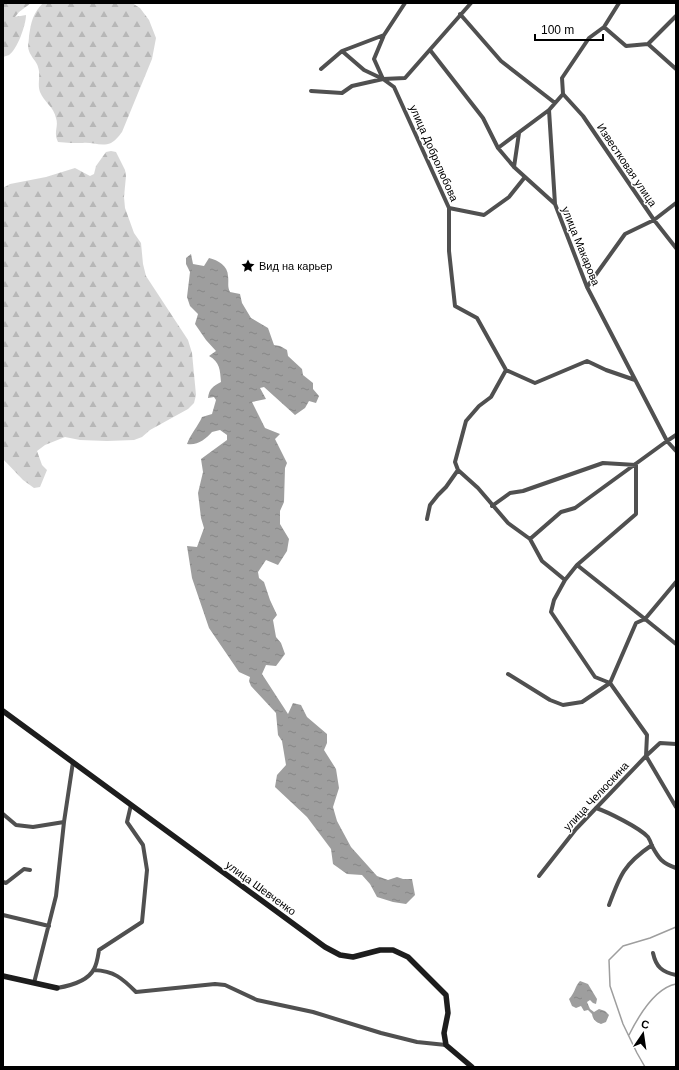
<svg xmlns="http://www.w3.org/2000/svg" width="679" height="1070" font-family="Arial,sans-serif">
<defs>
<pattern id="forest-firs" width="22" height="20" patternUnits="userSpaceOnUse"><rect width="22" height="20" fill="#d7d7d7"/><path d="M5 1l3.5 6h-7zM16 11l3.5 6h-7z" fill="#b7b7b7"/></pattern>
<pattern id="water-ripples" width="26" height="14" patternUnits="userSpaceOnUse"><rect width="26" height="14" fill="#9e9e9e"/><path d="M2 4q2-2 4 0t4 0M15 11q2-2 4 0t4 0" fill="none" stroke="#868686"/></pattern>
</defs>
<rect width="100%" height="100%" fill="#fff"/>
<path fill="url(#forest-firs)" d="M3,3H31L19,12L15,17L26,15C26,25 17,50 9,55C7,56 5,56 3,57Z
M43,3H132L140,8L149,20L156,38L152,59L122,132C119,136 115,141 111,143C102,147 92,142 83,143C74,143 67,143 58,142C53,132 59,127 56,118C54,107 44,102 40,92C37,84 41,75 38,67C37,62 31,57 29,51C27,46 29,42 29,36C31,22 33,13 43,3Z
M111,151L116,152L125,170L126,176L124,197L125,208L134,233L141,243L143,264L146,276L188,340L192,353L196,395L194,403L188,409L150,430L142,437L134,440L107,441L80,440L65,437L45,445L37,451L42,465L47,470L40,487L34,488L23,480L3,459V188L10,184L46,177L75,168L90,176L94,174L96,166L106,152Z"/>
<path fill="url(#water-ripples)" d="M191,254L193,264L204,266L209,258C218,260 228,266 228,276C229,283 227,286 230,292L240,294L242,303L251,318L268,328L274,345L280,346L287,350L288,356L302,369L303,375L313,383V389L319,396L316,403L309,401L305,408L295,415L264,387L260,388L266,399L252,402L265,428L280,434L275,439L287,463L285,468L284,502L280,511V524L289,539L287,551L278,565L266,560L258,572L259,578L264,582L270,600L277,615L273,620L276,637L281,643L285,654L276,666L266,665L262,674L288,714L293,703L301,705L307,717L327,734V743L324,750L336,769L339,788L333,807L337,821L351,847L377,876L388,880L397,877L403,879H412L415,895L406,904L393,902L377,897L370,884L362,875L347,874L333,864L331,849L307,817L275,787L277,775L286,765L282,741L278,735L276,713L251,686L249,681L250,677L239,672L209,628L192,578L187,546L197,547L204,528L201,518L198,493L203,472L201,459L227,440V435L220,430L212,432C206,439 197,446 187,444C190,435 198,426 202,417L212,414L216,400L214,397L208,398C209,389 213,386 221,382C220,370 220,362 209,356L216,351L206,340L195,324L198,314L190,306L187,297L190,272L186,264V258Z
M580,981L588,984L597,999L596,1004L593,1003L590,1000L587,1002L590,1009L594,1012L599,1009L605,1011L609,1015L606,1022L601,1024C596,1022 593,1020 592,1014L588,1010L584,1011L581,1006L576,1008L572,1006L569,999C575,993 575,986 580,981Z"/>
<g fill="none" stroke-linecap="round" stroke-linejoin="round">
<path stroke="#9e9e9e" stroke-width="1.5" d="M629,1035C638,1017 655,988 676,984
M645,1067L637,1053L623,1024L610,986L609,960L623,946L650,938L676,927"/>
<path stroke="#505050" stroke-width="4" d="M460,14L501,61L555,103
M604,27L626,46L648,44L676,69
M648,44L676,16
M430,50L483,118L498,148L514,167L555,204L587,287L667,441L676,435
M342,51L364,70L383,79L394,87L449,208V251L455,306L477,318L506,370L491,397L479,406L466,421L455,462L458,470L478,488L508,523L530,539L542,561L565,580
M321,69L342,51L384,35
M383,79L374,59L384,35L405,3
M311,91L342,93L352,86L383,79L405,78L471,3
M563,94L583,116L654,220L676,248
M498,148L549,110
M514,167L519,133
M555,204L549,110L563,94L562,78L589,38L604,27L619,3
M449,208L484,215L509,197L525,177
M587,287L625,234L654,220L676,203
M506,370L535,383L587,361L606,370L635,380
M492,506L510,493L523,491L603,463L636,465V514L577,565L565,580L554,600L551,612L595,677L610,683
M427,519L430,505L438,495L446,487L458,470
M530,539L561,512L575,508L667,441L676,451
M577,565L645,619L676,644
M508,674L550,700L563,705L582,702L610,683
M610,683L647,735L646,756L676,807
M610,683L636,623L645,619L676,582
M596,808C608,812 640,828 648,837C650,840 651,843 652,846C659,859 662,863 676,868
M3,814L16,825L33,827L64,822
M539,876L576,829L646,756L660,743L676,744
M3,882L6,883L24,869L30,870
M609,905C620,875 624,864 652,845
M3,915L49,926
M653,953C656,967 662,972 676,975
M94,970C114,971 122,978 136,992L215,984L225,985L257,1000L313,1012L381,1033L417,1042L446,1045
M34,983L56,896L64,822L73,762
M57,988C69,986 88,981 94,969C97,964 98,956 99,950L142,922L147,870L143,845L127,822L131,805"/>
<path stroke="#1d1d1d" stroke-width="5.5" d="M3,711L325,947L340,955L353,957L380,950H393L408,957L446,995L448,1013L444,1033L446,1045L472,1067
M3,976L57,988"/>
</g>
<defs>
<g id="sight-bare" transform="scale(1.08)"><path d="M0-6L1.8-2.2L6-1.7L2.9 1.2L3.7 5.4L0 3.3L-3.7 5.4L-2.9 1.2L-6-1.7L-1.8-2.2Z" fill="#000" stroke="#fff" stroke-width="2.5" paint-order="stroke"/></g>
</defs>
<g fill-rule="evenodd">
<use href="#sight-bare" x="248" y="266"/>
</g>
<g text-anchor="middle" stroke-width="3" stroke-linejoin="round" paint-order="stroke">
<g font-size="11" fill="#000" stroke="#fff">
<text transform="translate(434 153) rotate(66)" y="4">улица Добролюбова</text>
<text transform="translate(627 165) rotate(56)" y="4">Известковая улица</text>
<text transform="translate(581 246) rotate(68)" y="4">улица Макарова</text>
<text transform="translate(596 796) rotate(-47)" y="4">улица Челюскина</text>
<text transform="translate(261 888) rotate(36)" y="4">улица Шевченко</text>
</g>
<g font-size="11" fill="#000" stroke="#fff" text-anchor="start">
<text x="259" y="270">Вид на карьер</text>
</g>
</g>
<rect width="679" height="1070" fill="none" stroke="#000000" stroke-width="8"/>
<g transform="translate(643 1034) rotate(13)" stroke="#ffffff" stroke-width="3" paint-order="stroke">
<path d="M0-3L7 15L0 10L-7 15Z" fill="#000000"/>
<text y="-6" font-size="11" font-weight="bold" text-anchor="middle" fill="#000000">С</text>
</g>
<path d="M535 34v6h68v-6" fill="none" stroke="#000000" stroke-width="2"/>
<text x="541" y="34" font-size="12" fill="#000000" stroke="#ffffff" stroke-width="3" paint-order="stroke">100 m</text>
</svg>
